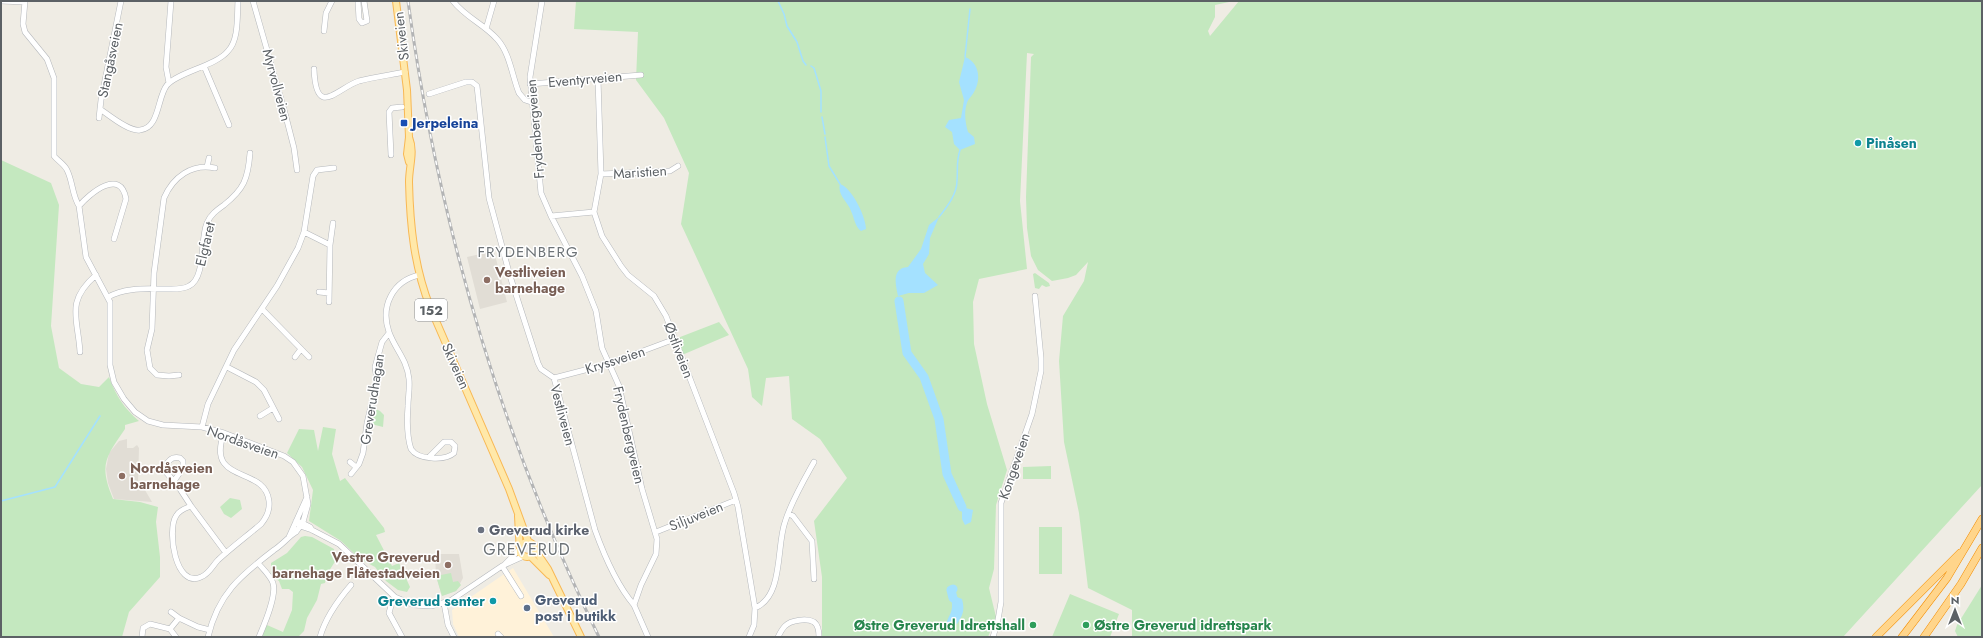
<svg xmlns="http://www.w3.org/2000/svg" width="1983" height="638" font-family="Jost,sans-serif">
<rect width="100%" height="100%" fill="#efece4"/>
<path fill="#fff2d9" d="M513,568L554,637H459L453,624L452,610Z"/>
<path fill="#e1ddd5" d="M494,251L507,302L480,309L467,257Z
M127,439V448H133L137,445L139,448L138,483L142,485L152,502L114,499L108,483L106,469L109,453L119,441Z
M435,554H459L463,578L456,591L442,596L436,576Z"/>
<path fill="#c4e8bf" d="M576,1H1234L1215,5V17L1208,31L1210,36L1239,1H1982V485L1843,637H1132V610L1088,588L1079,513L1064,442L1059,361L1063,316L1084,281L1088,262L1076,275L1068,278L1052,281L1038,270L1031,256L1027,228L1026,197L1031,57L1034,54L1027,53L1020,201L1027,269L979,279L973,302L974,344L987,404L1007,470L996,505L994,569L989,588L996,617L988,637H822V577L814,521L847,478L820,439L792,419L789,376L766,378L762,406L752,397L748,369L681,224L689,173L664,118L636,80L638,32L574,29Z
M1,160L51,183L59,205L51,326L59,368L81,384L99,387L109,377C116,396 124,408 139,421L125,425V429C105,458 99,465 113,499L140,502L158,507L156,522L160,557V577L129,612L122,637H1Z
M1035,273L1049,283L1050,286L1046,287L1042,285L1039,289L1035,288L1033,274Z
M719,322L729,335L682,355L675,339Z
M371,407L380,411L384,415L383,427L367,423Z
M323,427L336,429L332,454L340,481L345,478L384,528L385,532L376,535L392,566L399,563L410,587L407,592L398,590L386,581L375,567L360,559L341,541L309,521L313,490L302,467L287,453L299,429L314,430L318,451Z
M1051,466V479H1023V467Z
M230,498L240,500L242,509L231,518L224,514L220,507Z
M1039,527H1062V574H1039Z
M305,536L312,537L334,549L336,560L327,574L325,583L321,584L317,600L307,618L304,631L298,637H263L262,634L267,625L283,632L292,610L293,592L289,589H282L279,581L271,576V563L287,553L301,537Z
M451,573L453,582L458,581L461,585L456,591L442,596L436,576Z
M1982,585V637H1958L1955,631L1957,625Z
M1070,594L1119,614L1110,637H1052Z"/>
<path fill="#a4e1ff" d="M965,57C980,63 981,80 974,92C972,96 968,99 967,103C964,112 965,122 968,132L974,137L975,144L960,150L954,144L952,132L945,127L949,120L961,118L964,100L959,82Z
M840,184C852,188 866,217 866,229L861,231C855,227 854,217 851,211C848,202 837,195 840,184Z
M939,217L930,238L929,254L923,264L925,273L938,285L924,293H909L898,296C895,283 892,268 908,267L921,249L929,225Z
M962,507L973,510L971,522L965,525L962,519Z
M957,597L962,599C965,610 963,615 957,624L952,622L951,630L948,631L946,628C946,615 955,615 951,598Z"/>
<g fill="none" stroke-linecap="round" stroke-linejoin="round">
<path stroke="#a4e1ff" stroke-width="1.5" d="M778,1L784,14L787,26L797,42L803,61L806,65
M965,57L970,9
M811,66L814,68L821,91V112
M822,117L825,134
M825,137L829,166L840,184
M939,217C947,207 957,194 957,181C958,168 956,162 960,150
M1,501L55,487L100,416"/>
<path stroke="#a4e1ff" stroke-width="9" d="M899,301L907,353L924,377L939,419L947,474L962,507
M953,598L951,590L953,589"/>
<g stroke="#b5b8bc" stroke-width="6">
<path id="minor" d="M1,1L25,2
M25,1L23,24L25,32L47,59L54,78V156C58,161 64,164 67,170C73,182 72,195 79,206
M253,1L285,113L294,148L297,170
M358,1L359,19L362,23L367,21L364,1
M453,1C465,17 484,24 497,39C510,53 512,76 519,93L525,100L531,102
M542,1L530,77L541,193L551,216L582,276L596,311L602,348L619,386L642,489L657,539L656,554L641,585L634,605L648,637
M486,29L494,1
M324,31L326,13L332,1
M204,66L229,125
M314,69C316,120 337,88 359,81C374,77 390,75 405,72
M598,79L601,174L594,212L602,236L621,266L628,275L654,296L666,316L734,493L738,507L755,608L754,625L749,637
M169,83L166,67L171,1
M530,84L641,75
M429,94L466,82H472L477,86L489,198L510,276L538,363L541,369L554,378L595,530C604,555 616,584 634,605
M100,109C109,115 129,132 140,130C160,128 157,97 167,85C178,72 216,66 228,51C239,40 237,16 238,1
M99,118L101,100L121,1
M391,155L389,112L392,108L402,107
M207,167L209,158
M601,174L670,171L678,166
M551,216L594,212
M304,232L330,245
M114,239L126,199C121,167 89,194 79,206L86,257L110,302V365L114,382L124,399L135,412L148,421L163,425L202,427L224,433L284,456L293,462L303,476L308,504L303,522L296,532C288,537 282,545 274,550C240,576 218,594 208,637
M419,275C393,281 380,306 389,332C395,349 407,359 409,379C410,389 408,397 408,406C407,419 407,437 411,449C418,460 445,461 454,453L455,446L451,442H444L429,457
M319,292L329,293
M108,297C126,287 146,289 165,289C173,289 182,290 189,286C206,278 200,238 207,223C210,215 217,210 224,205C244,189 248,179 250,153
M329,302L330,245L333,223
M262,309L309,357
M80,352C78,318 65,302 96,275
M295,357L301,349
M227,367L256,382L264,390L279,419
M179,375L169,376L157,375L150,368L147,350L152,329L154,273L164,198C173,177 192,163 215,168
M554,378L608,364L675,339
M260,416L273,408
M202,427L208,404L234,350L277,286L298,248L304,232L313,176L317,170L334,168
M350,462L356,467
M351,474L359,464L363,453L367,423L377,381L375,367L382,342L389,333
M174,481L183,468V461L180,458C171,456 166,462 165,471L178,486L191,506C186,508 179,510 176,516C167,530 175,589 201,577C209,574 213,565 218,560C232,547 247,536 261,524C267,517 270,510 269,501C265,465 205,485 224,433
M191,506L226,553
M789,514L793,516L812,541L814,579
M296,521L300,526L312,530L339,544L395,597L414,605L431,606L450,601L502,566L524,556
M300,522L310,527L312,530
M656,532L736,500
M289,537L307,497
M258,563C262,568 270,575 273,583C277,596 264,625 259,637
M505,564L519,550
M502,566L521,596
M395,597L392,602L389,613L402,637
M444,603L448,625L454,637
M755,608C784,596 776,547 785,522C791,502 804,480 814,462
M171,612L179,618
M170,629L179,618L198,627L210,630
M498,634L501,637
M142,637L143,628L150,624L170,629L176,637
M320,637C325,619 339,599 351,585
M778,637C780,633 782,629 785,626C791,620 807,618 814,622C818,625 819,632 819,637
M993,637L998,620L1001,602V503L1032,414L1041,371V358L1035,296"/>
</g>
<g stroke="#f8b854" stroke-width="8">
<path id="major" d="M396,1L407,90L409,137L407,154L409,162
M409,137C415,152 409,166 409,182C410,225 414,266 430,307L509,489L528,541
M518,516L520,553C525,559 532,558 535,550
M520,545L528,541L534,545L535,550L548,569L581,637
M530,556L549,575"/>
</g>
<g stroke="#f38d00" stroke-width="8">
<path id="highway" d="M1876,637L1960,553
M1902,637L1947,578L1982,519
M1924,637L1961,584L1982,548"/>
</g>
<use href="#minor" stroke="#fff" stroke-width="5"/>
<use href="#major" stroke="#ffe8a9" stroke-width="6"/>
<use href="#highway" stroke="#ffd58b" stroke-width="7"/>
<g stroke="#b3b4b5" stroke-width="3">
<path id="rail" d="M408,1C438,221 501,437 599,637"/>
</g>
<use href="#rail" stroke="#fff" stroke-width="1.5" stroke-dasharray="4.5" stroke-linecap="butt"/>
</g>
<rect fill="#1a4fb4" stroke="#fff" stroke-width="1.5" x="400" y="119" width="8" height="8" rx="2"/>
<g fill="#0f9aa8" stroke="#fff" stroke-width="1.5">
<circle cx="1858" cy="143" r="4"/>
<circle cx="493" cy="601" r="4"/>
</g>
<g fill="#8d6e63" stroke="#fff" stroke-width="1.5">
<circle cx="487" cy="280" r="4"/>
<circle cx="122" cy="476" r="4"/>
<circle cx="448" cy="565" r="4"/>
</g>
<circle fill="#6b7280" stroke="#fff" stroke-width="1.5" cx="481" cy="530" r="4"/>
<circle fill="#5c6f8a" stroke="#fff" stroke-width="1.5" cx="527" cy="608" r="4"/>
<g fill="#2e9e5b" stroke="#fff" stroke-width="1.5">
<circle cx="1033" cy="625" r="4"/>
<circle cx="1086" cy="625" r="4"/>
</g>
<g text-anchor="middle" stroke-width="3" stroke-linejoin="round" paint-order="stroke">
<rect fill="#fff" stroke="#8d9093" stroke-width="1" x="415" y="299" width="32" height="22" rx="3"/>
<g font-size="13" font-weight="bold" fill="#5c6165">
<text x="431" y="315">152</text>
</g>
<g font-size="14" fill="#5c6165" stroke="#fff">
<text transform="translate(401 36) rotate(-97)" y="5">Skiveien</text>
<text transform="translate(110 60) rotate(-78)" y="5">Stangåsveien</text>
<text transform="translate(585 79) rotate(-5)" y="5">Eventyrveien</text>
<text transform="translate(277 85) rotate(75)" y="5">Myrvollveien</text>
<text transform="translate(535 129) rotate(-95)" y="5">Frydenbergveien</text>
<text transform="translate(640 172) rotate(-4)" y="5">Maristien</text>
<text transform="translate(205 244) rotate(-77)" y="5">Elgfaret</text>
<text transform="translate(679 350) rotate(69)" y="5">Østliveien</text>
<text transform="translate(615 360) rotate(-18)" y="5">Kryssveien</text>
<text transform="translate(456 366) rotate(66)" y="5">Skiveien</text>
<text transform="translate(372 399) rotate(-81)" y="5">Greverudhagan</text>
<text transform="translate(563 415) rotate(75)" y="5">Vestliveien</text>
<text transform="translate(629 435) rotate(77)" y="5">Frydenbergveien</text>
<text transform="translate(243 442) rotate(19)" y="5">Nordåsveien</text>
<text transform="translate(1014 466) rotate(-71)" y="5">Kongeveien</text>
<text transform="translate(696 516) rotate(-22)" y="5">Siljuveien</text>
</g>
<g font-size="14" font-weight="bold" fill="#164399" stroke="#fff" text-anchor="start">
<text x="412" y="128">Jerpeleina</text>
</g>
<g font-size="14" font-weight="bold" fill="#0d838f" stroke="#fff" text-anchor="start">
<text x="1866" y="148">Pinåsen</text>
<text x="485" y="606" text-anchor="end">Greverud senter</text>
</g>
<g font-size="14" font-weight="bold" fill="#785e54" stroke="#fff" text-anchor="start">
<text x="495" y="277">Vestliveien<tspan x="495" dy="16">barnehage</tspan></text>
<text x="130" y="473">Nordåsveien<tspan x="130" dy="16">barnehage</tspan></text>
<text x="440" y="562" text-anchor="end">Vestre Greverud<tspan x="440" dy="16">barnehage Flåtestadveien</tspan></text>
</g>
<g font-size="14" font-weight="bold" fill="#5b616d" stroke="#fff" text-anchor="start">
<text x="489" y="535">Greverud kirke</text>
</g>
<g font-size="14" font-weight="bold" fill="#4e5e75" stroke="#fff" text-anchor="start">
<text x="535" y="605">Greverud<tspan x="535" dy="16">post i butikk</tspan></text>
</g>
<g font-size="14" font-weight="bold" fill="#27864d" stroke="#fff" text-anchor="end">
<text x="1025" y="630">Østre Greverud Idrettshall</text>
<text x="1094" y="630" text-anchor="start">Østre Greverud idrettspark</text>
</g>
<g font-size="15" letter-spacing="1" fill="#6d7377" stroke="#fff">
<text x="528" y="257">FRYDENBERG</text>
</g>
<g font-size="16" letter-spacing="1" fill="#6d7377" stroke="#fff">
<text x="527" y="555">GREVERUD</text>
</g>
</g>
<rect width="1983" height="638" fill="none" stroke="#5c6165" stroke-width="4"/>
<g transform="translate(1955 610)" stroke="#ffffff" stroke-width="3" paint-order="stroke">
<path d="M0-3L7 15L0 10L-7 15Z" fill="#5c6165"/>
<text y="-6" font-size="11" font-weight="bold" text-anchor="middle" fill="#5c6165">N</text>
</g>
</svg>
